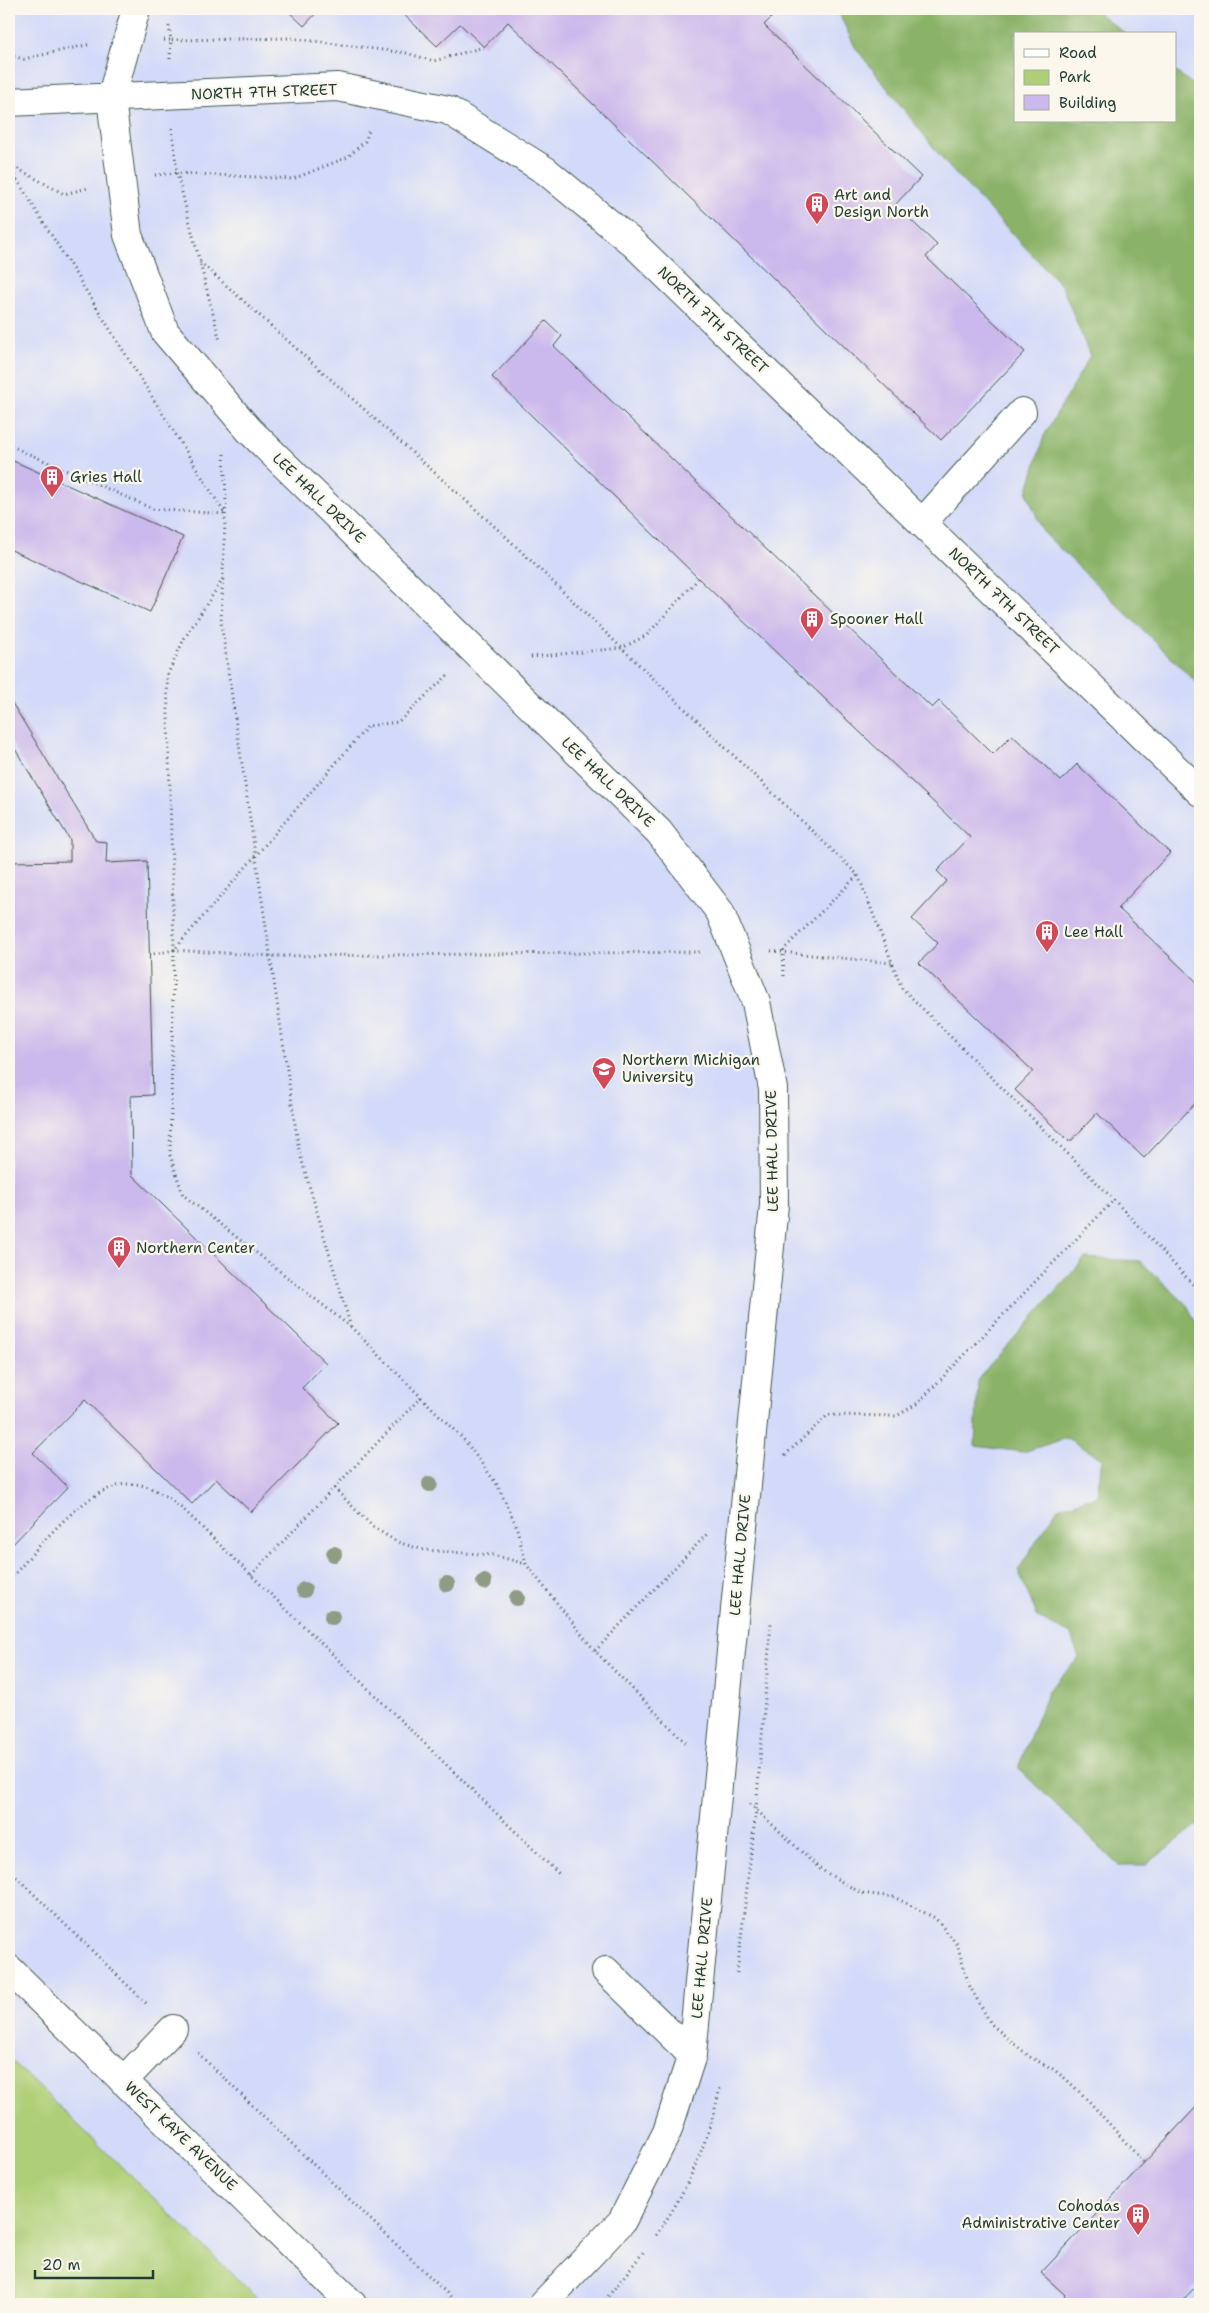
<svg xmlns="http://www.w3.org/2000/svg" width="1209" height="2313" font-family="'Shantell Sans',sans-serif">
<rect width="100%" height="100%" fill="#fbf7ec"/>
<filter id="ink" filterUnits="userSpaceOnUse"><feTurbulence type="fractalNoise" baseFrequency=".02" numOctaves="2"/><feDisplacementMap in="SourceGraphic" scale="10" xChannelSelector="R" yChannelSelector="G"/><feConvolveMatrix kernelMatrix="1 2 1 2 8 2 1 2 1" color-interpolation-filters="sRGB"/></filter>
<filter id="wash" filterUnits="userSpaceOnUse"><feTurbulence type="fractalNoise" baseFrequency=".0096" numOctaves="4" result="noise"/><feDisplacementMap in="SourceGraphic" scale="20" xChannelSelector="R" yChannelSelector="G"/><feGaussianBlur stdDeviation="1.12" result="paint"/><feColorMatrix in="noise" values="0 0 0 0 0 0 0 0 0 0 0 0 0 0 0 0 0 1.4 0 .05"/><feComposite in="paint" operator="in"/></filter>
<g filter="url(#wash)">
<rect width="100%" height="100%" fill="#f4edd7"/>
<path fill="#d2d9f9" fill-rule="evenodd" d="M9,9H1200V2304H263L9,2058ZM1015,34H1175V121H1015Z"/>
<path fill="#aecf77" stroke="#668656" d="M9,2058L263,2304H9Z"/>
<path fill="#8ab268" stroke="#54784e" d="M837,9H1093L1126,34H1015V121H1175V71L1200,90V686L1043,532L1027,493L1044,436L1090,356L1062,286L948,166L855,47Z
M1085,1258L1140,1261L1187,1305L1200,1331V1823L1146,1865H1118L1018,1768L1048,1691L1079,1658L1071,1634L1038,1618L1018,1570L1058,1508L1097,1496L1102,1459L1067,1438L1023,1452L975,1446L978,1379Z"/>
<g id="blocks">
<path fill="#cbb8ec" d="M286,9H320L304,26Z
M398,9H780L764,25L921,177L895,205L937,245L926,257L1025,352L941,440L508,22L484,47L460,24L437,46Z
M546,321L562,336L554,346L932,708L939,701L993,754L1012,735L1061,781L1077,764L1170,853L1118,908L1199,984L1200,983V1098L1144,1158L1097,1113L1070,1142L1015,1090L1033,1071L919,963L938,943L912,919L947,881L937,871L970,837L698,578L492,377Z
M9,459L183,537L150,612L9,549Z
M9,698L96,841L107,842L106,863L147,861L153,1095L131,1096L132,1175L326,1363L302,1388L338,1423L251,1512L216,1479L192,1504L85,1400L33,1453L68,1487L9,1548V862L70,861V840L9,739Z
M1200,2103V2282L1179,2304H1075L1041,2273Z"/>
</g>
</g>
<g filter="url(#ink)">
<use href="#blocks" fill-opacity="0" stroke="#3f574c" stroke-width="1"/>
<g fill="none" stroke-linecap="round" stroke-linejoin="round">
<g stroke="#3f574c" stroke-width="30">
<path id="minor" d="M136,9L111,99L128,235L165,332L249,430L659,832L720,912L756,1002L773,1089L774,1205L692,2055L667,2132L622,2221L543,2304
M9,102L338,87L448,110L546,171L634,244L1200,792
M922,523L1022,412
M9,1969L352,2304
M606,1971L692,2055
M123,2081L173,2029"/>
</g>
<path stroke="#3f574c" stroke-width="3" stroke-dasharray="1 4" stroke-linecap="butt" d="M169,26L171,40L290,38L406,53L434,61L484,47
M164,40H171L170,59
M9,55L24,59L91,44
M172,128L177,173L220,341
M9,164L64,194L88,188
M9,167L225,514L153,509L9,445
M155,175L177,173L293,179L348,157L365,141L370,129
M200,262L503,534L858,875L902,988L1114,1200L1200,1292
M224,454L226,496L221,622L299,1151L351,1327
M223,579L184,639L167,676L174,950L368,726L398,722L449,674
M531,657L622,648L647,635L698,579
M174,950L170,1155L183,1195L352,1328L466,1442L498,1486L516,1525L526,1564L595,1651L688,1745
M771,951L892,963
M149,955L174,950L271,956L700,952
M784,976L783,950L858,875
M785,1455L828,1415L897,1416L918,1403L1114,1200
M334,1488L373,1527L397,1542L424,1550L493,1555L526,1564
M251,1575L421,1397
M9,1580C39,1548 93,1474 141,1485C158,1489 171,1500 184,1510L560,1875
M595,1651L707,1534
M750,1804L820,1869L861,1893L894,1897L935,1918L957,1944L969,1985L991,2024L1030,2057L1053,2069L1067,2080L1088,2100L1144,2163
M9,1870L148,2005
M737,1973L756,1810L771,1623
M198,2053L458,2304
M656,2235C687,2193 709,2139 720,2088
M602,2304L645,2250"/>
<use href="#minor" stroke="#fff" stroke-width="28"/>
</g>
<g fill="#8f9c84">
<circle cx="430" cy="1484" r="8"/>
<circle cx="334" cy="1554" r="8"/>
<circle cx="484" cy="1582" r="8"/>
<circle cx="447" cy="1584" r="8"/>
<circle cx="304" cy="1590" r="8"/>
<circle cx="517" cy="1598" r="8"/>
<circle cx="332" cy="1617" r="8"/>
</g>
</g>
<defs>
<g id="building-pin" transform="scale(1.25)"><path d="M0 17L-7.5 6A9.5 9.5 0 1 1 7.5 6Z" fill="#d1495b" stroke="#fbf7ec"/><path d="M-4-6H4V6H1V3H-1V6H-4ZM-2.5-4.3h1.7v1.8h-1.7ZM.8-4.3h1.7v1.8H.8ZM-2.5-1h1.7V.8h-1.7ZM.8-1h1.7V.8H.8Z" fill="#fff"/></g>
<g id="university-pin" transform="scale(1.25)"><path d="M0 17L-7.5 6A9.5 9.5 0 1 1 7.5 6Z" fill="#d1495b" stroke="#fbf7ec"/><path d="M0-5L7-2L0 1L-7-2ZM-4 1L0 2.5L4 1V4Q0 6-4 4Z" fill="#fff"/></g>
</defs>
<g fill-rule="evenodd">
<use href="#building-pin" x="817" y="204"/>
<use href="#building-pin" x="52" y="477"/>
<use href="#building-pin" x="812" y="619"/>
<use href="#building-pin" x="1047" y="932"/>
<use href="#university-pin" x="604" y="1069"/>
<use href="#building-pin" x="119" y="1248"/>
<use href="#building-pin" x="1138" y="2215"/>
</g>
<g text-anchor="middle" stroke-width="4.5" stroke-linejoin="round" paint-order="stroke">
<g font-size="15" fill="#1f3d34" stroke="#fbf7ec">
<text transform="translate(264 92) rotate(-2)" y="5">NORTH 7TH STREET</text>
<text transform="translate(713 320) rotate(44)" y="5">NORTH 7TH STREET</text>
<text transform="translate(319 498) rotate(44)" y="5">LEE HALL DRIVE</text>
<text transform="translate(1004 601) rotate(44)" y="5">NORTH 7TH STREET</text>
<text transform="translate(608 782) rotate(44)" y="5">LEE HALL DRIVE</text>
<text transform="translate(772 1151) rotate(-91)" y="5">LEE HALL DRIVE</text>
<text transform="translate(740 1555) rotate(-85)" y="5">LEE HALL DRIVE</text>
<text transform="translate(702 1958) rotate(-85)" y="5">LEE HALL DRIVE</text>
<text transform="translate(181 2136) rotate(44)" y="5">WEST KAYE AVENUE</text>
</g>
<g font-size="15" fill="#1f3d34" stroke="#fbf7ec" text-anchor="start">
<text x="834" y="200">Art and<tspan x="834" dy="17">Design North</tspan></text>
<text x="70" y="482">Gries Hall</text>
<text x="830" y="624">Spooner Hall</text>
<text x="1064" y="937">Lee Hall</text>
<text x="622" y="1065">Northern Michigan<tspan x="622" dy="17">University</tspan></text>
<text x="136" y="1253">Northern Center</text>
<text x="1120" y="2211" text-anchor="end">Cohodas<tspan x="1120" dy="17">Administrative Center</tspan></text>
</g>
</g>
<rect width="1209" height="2313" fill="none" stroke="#fbf7ec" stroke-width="30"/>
<rect x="1014" y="32" width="162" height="90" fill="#fbf7ec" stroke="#a3ada2"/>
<rect x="1024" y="49" width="25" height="8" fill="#ffffff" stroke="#a3ada2"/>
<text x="1059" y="58" font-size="15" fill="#1f3d34">Road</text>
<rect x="1024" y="70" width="25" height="15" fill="#aecf77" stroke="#a3ada2"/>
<text x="1059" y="82" font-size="15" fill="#1f3d34">Park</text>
<rect x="1024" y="95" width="25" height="15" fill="#cbb8ec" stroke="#a3ada2"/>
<text x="1059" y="108" font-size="15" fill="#1f3d34">Building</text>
<path d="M35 2270v8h118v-8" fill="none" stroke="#1f3d34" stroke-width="2.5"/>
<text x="42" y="2270" font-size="15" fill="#1f3d34" stroke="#fbf7ec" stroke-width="4" paint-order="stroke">20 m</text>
</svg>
